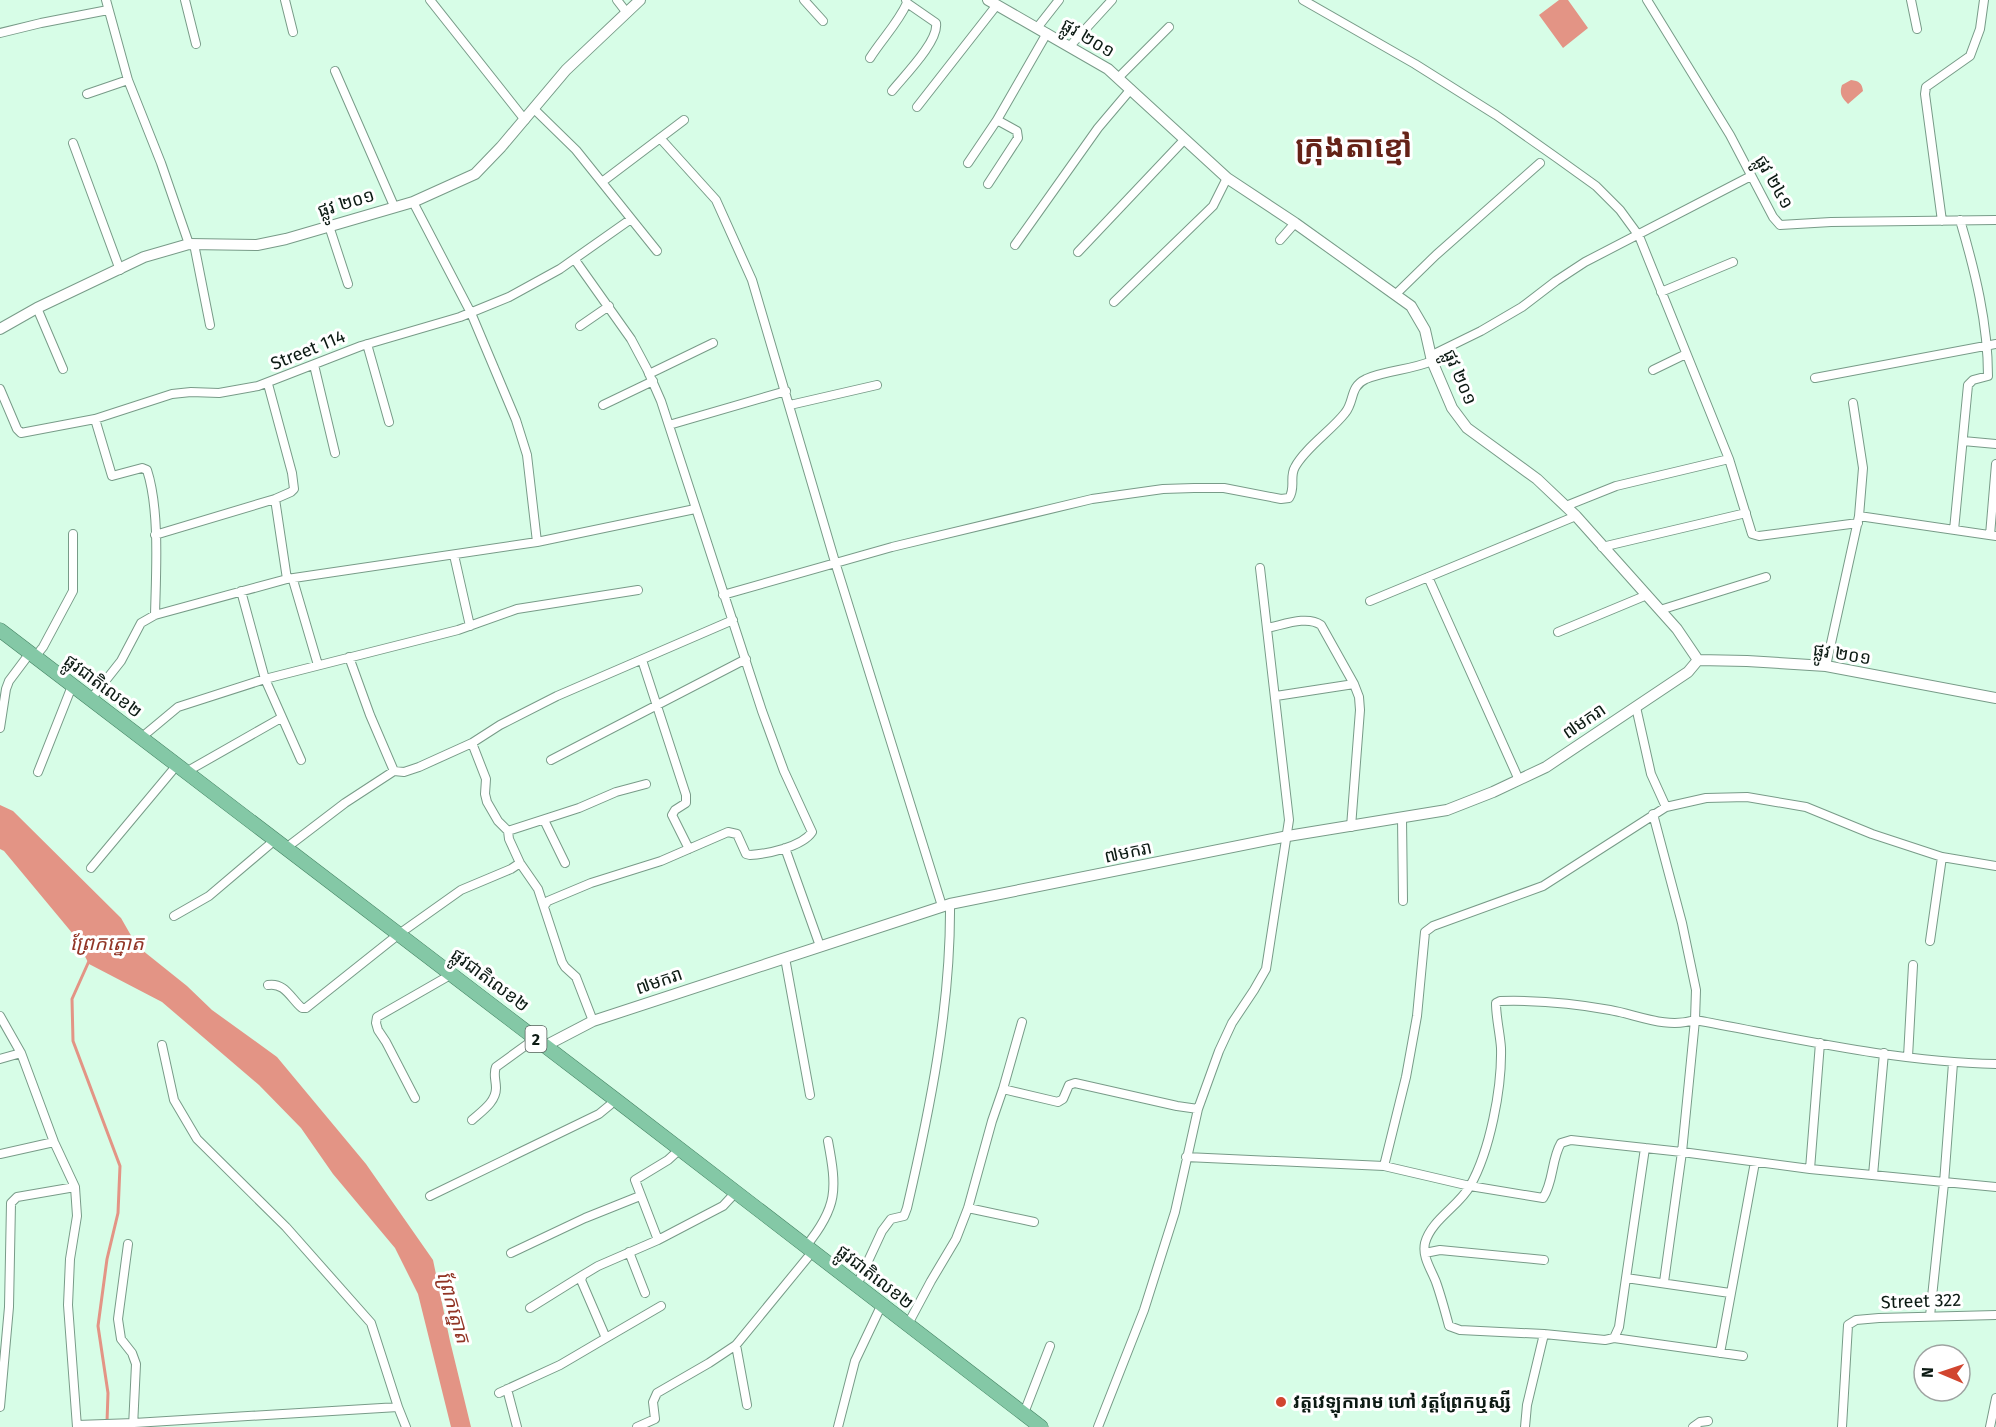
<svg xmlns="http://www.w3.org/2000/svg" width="1996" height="1427" font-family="'Fira Sans','Noto Sans Khmer',sans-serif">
<rect width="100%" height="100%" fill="#d7fde7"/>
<path fill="#e39485" d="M1559,0H1568L1588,28L1563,48L1539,15Z
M1851,80C1859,81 1862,83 1863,91L1848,104C1842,98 1839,94 1842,85Z
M0,805L13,811L121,918L137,946L187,986L212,1010L277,1057L366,1164L433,1260L450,1341L471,1427H451L418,1294L395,1248L333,1174L301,1128L259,1085L162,1002L89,964L73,934L4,851L0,849Z"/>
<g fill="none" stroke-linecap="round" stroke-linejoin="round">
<path stroke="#e39485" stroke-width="3" d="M89,961L72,999L73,1041L120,1166L118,1213L107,1259L98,1326L108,1393L107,1422"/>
<g stroke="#789b88" stroke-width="10">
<path id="minor" d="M106,0L128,80L161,163L189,244
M185,0L196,44
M285,0L293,32
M430,0L525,120
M617,0L627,13
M804,0L823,21
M1303,0L1415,64L1496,115L1557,158L1596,186L1620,210L1639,236L1729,459L1752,534L1759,536L1858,523
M1647,0L1730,135L1773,217L1780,225L1831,222L1996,220
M1911,0L1917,29
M1037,28L1059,0
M0,33L41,23L108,10
M1070,46L1112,0
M870,58C882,39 898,23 907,3L906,0
M335,71L394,206
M1118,78L1169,27
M892,91C904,76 939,41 936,23L907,3
M87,94L128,80
M917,107L996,6
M534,109L576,150L657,251
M660,138L716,200L752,280L835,562L942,906
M73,143L120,270
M968,163L997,120L1047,33
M602,182L684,120
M988,184L1018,138L1017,131L997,120
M413,202L471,313L516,420L527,455L537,542
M1942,221L1925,94L1926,87L1970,56L1980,29L1984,0
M329,226L348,284
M1280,240L1295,223
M194,244L210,325
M1015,245L1098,128L1131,89
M1078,252L1184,140
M1661,292L1733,262
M1396,294L1436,255L1540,163
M1114,302L1213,206L1227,178
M37,308L63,369
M580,326L609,306
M367,344L389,422
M1432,355L1481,331L1522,307L1556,281L1585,262L1751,176
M314,365L335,453
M1653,370L1686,354
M649,374L713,343
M1815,378L1996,344
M0,389L17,429L21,433L95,419L172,394L191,392L219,393L258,386L361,346L460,317L509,297L560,269L631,219
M603,405L653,381
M790,405L877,385
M95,419L112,476L142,468L147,470C160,510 156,573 155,615
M669,425L786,391
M1963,441L1996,444
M275,499L287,579
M1566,506L1616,486L1729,459
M1859,516L1996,536
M1954,530L1968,385L1973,380L1988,376C1988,323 1975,271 1960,220
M155,535L275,499L291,492L294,489L292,473L268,384
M1990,535L1996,464
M1602,547L1746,513
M454,555L470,626
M1428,577L1519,780
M293,580L318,665
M241,591L265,679L301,760
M723,595L892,547L1092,499L1163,489L1194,488H1224L1281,499L1289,498C1296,488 1289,477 1295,467C1305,448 1332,430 1345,413C1355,401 1349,387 1366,379C1387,370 1411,370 1432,361
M1370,601L1576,516
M1660,610L1766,577
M1267,628C1283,625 1307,615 1321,625L1354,684
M1558,632L1647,595
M35,657L43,647L73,591V534
M349,657L370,715L394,771
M642,660L686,795V803L675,810L672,815L689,849
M1826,666L1859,516L1863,468L1853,403
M1276,696L1354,684L1359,697L1360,710L1351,827
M91,699L121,661L141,623L155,615L287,579L537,542L695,509
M1636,707L1651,774L1666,807
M0,728L6,689L9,681L30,653
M142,737L178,707L265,679L458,630L517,609L638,590
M472,743L486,779L485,794L487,802L498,821L508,831L509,839L520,863L538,889L562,962L565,967L576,977L593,1021
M551,760L746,659
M38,772L72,686
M186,772L281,718
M1653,814L1682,923L1696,990L1695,1020L1682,1152L1664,1282
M1402,818L1403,901
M544,820L565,863
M508,831L579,808L616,792L646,784
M286,848L345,803L394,771L404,772L419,767L472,743L500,725L557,696L733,620
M785,848L820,946
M91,868L177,765
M544,906L548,901L591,883L661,861L728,832L737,834L746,854L750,855C767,854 802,847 812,832L784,771L762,711L661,401L647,369L631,339L575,260
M174,916L209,896L275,840
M1930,941L1942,857
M785,958L810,1095
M268,985C285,982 291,999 302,1008H306L399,934L461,890L511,869L520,863
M0,1016L21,1053L54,1142L75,1187L77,1216L70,1259L68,1305L77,1427
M162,1045L174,1100L197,1139L286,1227L371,1323L398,1407
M1908,1057L1913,965
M0,1059L21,1053
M1003,1089L1058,1102L1063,1099L1069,1085L1075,1083L1177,1106L1198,1109
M415,1098L386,1042L378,1030L376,1023L377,1017L452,974
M472,1120C482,1111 496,1102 496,1088C496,1080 493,1074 496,1067L536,1038
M0,1154L54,1142
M1186,1157L1384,1166L1470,1186L1543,1198C1554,1181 1551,1160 1561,1143L1571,1140L1682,1152L1810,1169L1996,1187
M1384,1166L1406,1077L1417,1016L1425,932L1433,926L1543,886L1666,807L1706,798L1747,797L1806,807L1872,834L1942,857L1996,866
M1810,1169L1820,1043
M1873,1175L1884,1053
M430,1196L599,1114L616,1100
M968,1208L1034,1222
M658,1240L635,1180L668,1160L680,1149
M128,1244L118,1319L121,1339L132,1353L136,1364L133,1427
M806,1246C838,1207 837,1189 828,1141
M629,1252L645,1293
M511,1253L585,1218L640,1196
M1425,1253L1440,1250L1544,1260
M1626,1278L1730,1293
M857,1285L882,1231L891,1219L904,1216L907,1208C930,1109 951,1006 950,904
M530,1308L583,1275
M1930,1316L1944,1183L1953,1063
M907,1326L931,1281L956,1239L968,1208L992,1121L1003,1089L1022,1022
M606,1338L661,1306
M1614,1338L1619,1327L1626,1278L1645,1148
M736,1345L747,1405
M1720,1353L1755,1162
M1743,1356L1614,1338L1605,1340L1544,1334L1460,1330L1449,1326C1445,1311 1441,1296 1436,1282C1431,1269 1422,1257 1425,1243C1431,1220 1459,1206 1470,1186C1490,1151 1502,1088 1501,1048C1500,1033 1496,1018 1496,1003L1500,1001C1536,1000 1573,1003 1610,1010C1638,1015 1666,1029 1695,1020C1794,1038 1895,1062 1996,1064
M507,1389L517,1427
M499,1393L560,1365L606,1338L581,1280L583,1275L598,1266L658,1240L723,1206L736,1192
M0,1407L9,1307L11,1203L17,1197L75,1187
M1024,1413L1050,1346
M77,1425L134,1423L398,1407L406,1427
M637,1427L655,1419L653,1402L657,1393L709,1363L736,1345L813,1251
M838,1427L855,1361L882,1304
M1098,1427L1144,1310L1175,1212L1198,1109L1219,1051L1232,1023L1254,990L1266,969L1289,820L1260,568
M1525,1427L1527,1405L1544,1334
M1693,1427L1700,1422L1708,1421
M1842,1427L1848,1325L1856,1320L1879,1318L1996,1315
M1990,1427L1996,1398"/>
</g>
<g stroke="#789b88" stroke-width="12">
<path id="tertiary" d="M988,0L1108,69L1227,178L1295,223L1411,306L1425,330L1432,361L1452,408L1467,428L1537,479L1576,516L1677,629L1698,660L1747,661L1826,666L1996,698
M0,329L37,308L144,257L189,244L257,245L286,239L413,202L475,174L501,147L566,70L640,0
M545,1046L593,1021L950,904L1288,836L1447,810L1493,792L1546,767L1688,672L1698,660"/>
</g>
<g stroke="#468364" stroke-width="15">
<path id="trunk" d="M0,630L616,1100L1041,1427"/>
</g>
<use href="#minor" stroke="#fff" stroke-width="8"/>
<use href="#tertiary" stroke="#fff" stroke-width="10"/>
<use href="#trunk" stroke="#84c8a6" stroke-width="14"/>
</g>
<circle fill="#d1452f" stroke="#fff" stroke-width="2" cx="1281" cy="1402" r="6"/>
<g text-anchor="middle" stroke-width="6" stroke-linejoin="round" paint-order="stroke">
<rect fill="#fff" stroke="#555f5a" stroke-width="1.5" x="525.5" y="1026" width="21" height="26" rx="4.5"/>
<g font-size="16" font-weight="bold" fill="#0c1a13">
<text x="536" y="1045">2</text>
</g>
<g font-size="18" fill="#0c1a13" stroke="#fff">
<text transform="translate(1088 38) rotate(31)" y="6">ផ្លូវ ២០១</text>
<text transform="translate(1774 182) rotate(60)" y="6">ផ្លូវ ២៤១</text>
<text transform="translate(346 203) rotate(-17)" y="6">ផ្លូវ ២០១</text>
<text transform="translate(308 350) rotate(-22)" y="6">Street 114</text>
<text transform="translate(1460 377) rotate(67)" y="6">ផ្លូវ ២០១</text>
<text transform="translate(1842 654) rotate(9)" y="6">ផ្លូវ ២០១</text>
<text transform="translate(103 686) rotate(37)" y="6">ផ្លូវជាតិលេខ២</text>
<text transform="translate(1584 721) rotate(-34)" y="6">៧មករា</text>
<text transform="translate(1128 852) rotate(-12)" y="6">៧មករា</text>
<text transform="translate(490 980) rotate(37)" y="6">ផ្លូវជាតិលេខ២</text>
<text transform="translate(659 981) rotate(-19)" y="6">៧មករា</text>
<text transform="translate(875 1277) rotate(38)" y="6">ផ្លូវជាតិលេខ២</text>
<text transform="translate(1921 1301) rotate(-2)" y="6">Street 322</text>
</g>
<g font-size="18" font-weight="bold" fill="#0c1a13" stroke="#fff" text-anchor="start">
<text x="1293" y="1408">វត្តវេឡុការាម ហៅ វត្តព្រែកឬស្សី</text>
</g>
<g font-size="20" font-style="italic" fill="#923526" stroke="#fff">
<text x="107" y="950">ព្រែកត្នោត</text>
<text transform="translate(454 1307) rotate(74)" y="7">ព្រែកត្នោត</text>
</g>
<g font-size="30" font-weight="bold" fill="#652217" stroke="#fff">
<text x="1354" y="157">ក្រុងតាខ្មៅ</text>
</g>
</g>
<g transform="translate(1942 1373) rotate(272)"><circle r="28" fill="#ffffff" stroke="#9ea3a1" stroke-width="1.5"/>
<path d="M0-4.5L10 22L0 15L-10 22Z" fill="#d1452f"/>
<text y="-9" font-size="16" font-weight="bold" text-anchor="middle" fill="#0c1a13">N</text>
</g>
</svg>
